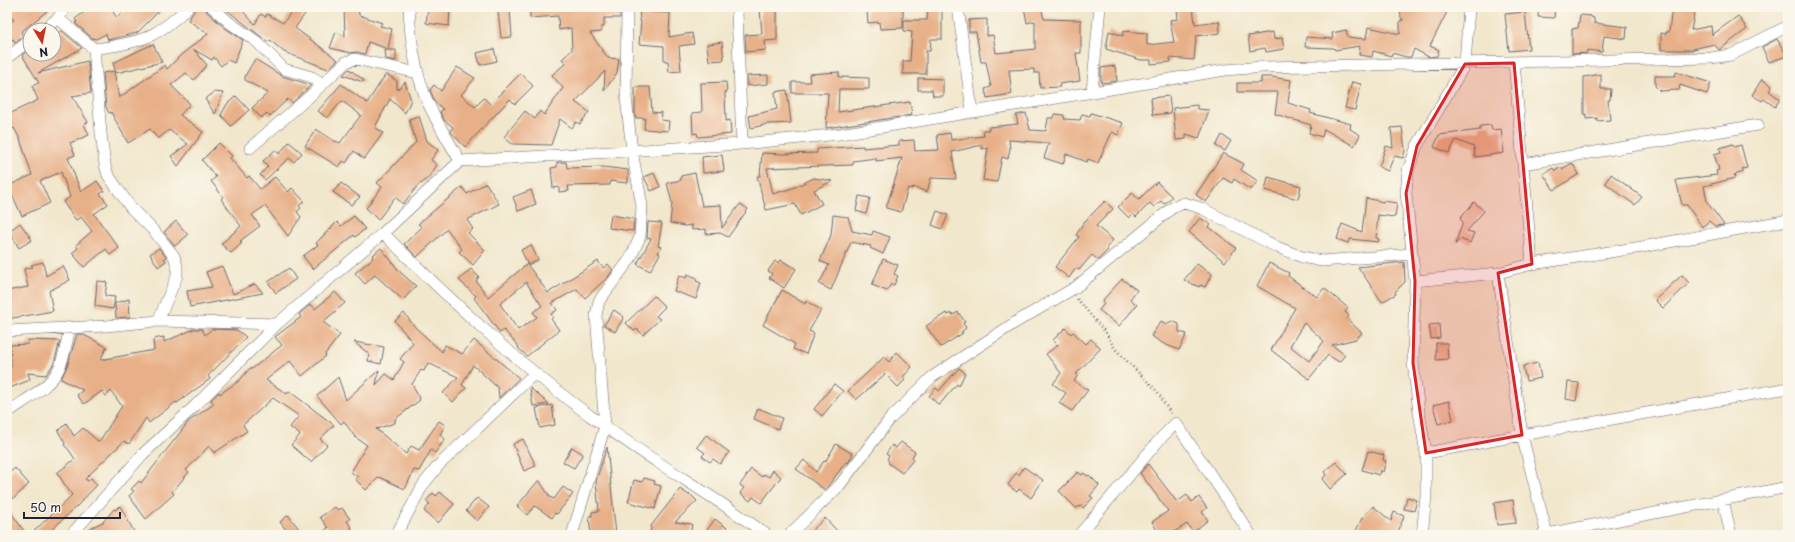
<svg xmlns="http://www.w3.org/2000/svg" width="1795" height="542" font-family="'Playpen Sans',sans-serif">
<rect width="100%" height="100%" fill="#fbf7ec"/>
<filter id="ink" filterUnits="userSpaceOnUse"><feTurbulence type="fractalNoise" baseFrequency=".025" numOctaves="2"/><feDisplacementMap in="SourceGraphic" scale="8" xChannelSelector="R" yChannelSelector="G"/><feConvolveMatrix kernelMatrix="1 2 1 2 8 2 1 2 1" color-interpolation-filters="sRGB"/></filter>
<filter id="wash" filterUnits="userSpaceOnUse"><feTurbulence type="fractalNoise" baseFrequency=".012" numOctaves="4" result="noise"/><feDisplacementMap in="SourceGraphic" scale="16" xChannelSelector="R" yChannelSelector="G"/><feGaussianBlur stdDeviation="0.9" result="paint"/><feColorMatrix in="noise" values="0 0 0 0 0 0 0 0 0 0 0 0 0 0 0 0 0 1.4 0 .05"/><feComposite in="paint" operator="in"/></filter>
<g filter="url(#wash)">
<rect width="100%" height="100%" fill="#f1e7cc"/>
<g id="blocks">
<path fill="#e8b088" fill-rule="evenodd" d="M13,7H52L21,32L23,37L15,43L13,39L7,44V24L14,20L7,11Z
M91,7H110L117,18L127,7H163L137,33L108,40L106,34L96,39L92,38L75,23L77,22L75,19Z
M197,7H205L207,12L225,28L243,40L234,63L228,60L221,66L214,57L212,60L193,49L207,65L194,80L186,73L171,85L190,104L180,115L203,132L178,166L171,156L188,144L169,130L158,139L150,129L128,143L111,112L109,113L106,107L103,73L114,71L119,98L165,65L167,69L182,54L208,34L188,20Z
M223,7H239L255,24L261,14L266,17L267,14L283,23L295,7H301L307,11L295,28L338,60L328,69L284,52L270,40L269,42L264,39Z
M344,7H358L359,15L382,23L380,26L392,29L388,49L368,42L365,54L356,52L351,53L330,48L336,32L345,36Z
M428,7H450L449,26L426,23Z
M530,7H571L579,8V9H606V7L620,8V18H604V27H601V32L590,33L608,58L619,59L617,73L604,91L605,71L575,102L589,112L580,124L576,122L572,128L560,119L551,145L512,144L504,137L525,111L535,119L540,111L544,115L563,88L552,75L566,63L562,59L572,50L571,28L559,30L558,16L530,18Z
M651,7V12L670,13L669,37L692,33L694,44L679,46L681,71L669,72L668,61H664V46L639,44L641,21H640L639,8Z
M777,7V40L765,41L766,50L746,52L745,35L762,34L760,8Z
M873,7H903V28L880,29L879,22L868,23L867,10L873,9Z
M928,7H942V39H931L930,51H926V74H903V61H910L912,32L904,31V20H927Z
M1024,7H1041L1044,19L1081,20V53H1076L1080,81L1059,84L1060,87L1040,88L1039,73H1034V69L1009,70L1012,94L987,98L985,89L991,87L986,62H981L976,32H969V20L987,19V36L993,35L996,53L1035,49V21L1027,23Z
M1193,7L1195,24L1219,21L1220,33L1196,36L1194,60L1170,58L1171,62L1151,64V60H1141L1106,49L1109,31L1123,36V31L1147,33V45L1174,42L1170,20L1178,19L1177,9Z
M1406,7H1439L1448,10L1430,46L1439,50L1437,56L1429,57L1414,49L1411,57H1406L1392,53L1391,56L1373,51L1372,57L1359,55L1360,46L1335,50L1334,48L1305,47L1306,37L1333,39L1332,33L1346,30L1348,37L1366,39L1368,27L1400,34V21L1403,20V19L1401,18L1400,9Z
M1539,7H1555L1554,18L1538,17Z
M1672,7H1696L1691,30L1711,26L1712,35L1738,16L1747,29L1719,50L1714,44L1693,49V50H1661V33L1666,34V32H1669Z
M510,10L512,37L501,38L498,11Z
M1525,12L1529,49L1509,51L1505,14Z
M1580,15L1591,16V17L1594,18V23L1627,27L1626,39L1604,36L1602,52L1587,50V53L1572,54V29L1578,28Z
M62,31L82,48L38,73L88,61L91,93L72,96L88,122L84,124L89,135L70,143L75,155L68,158L81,192L97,181L104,191L100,194L108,204L94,214L119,248L110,255L106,249L84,267L72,253L78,248L76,245L92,231L81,217L76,220L63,202L70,197L61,172L40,181L50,203L22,216L8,186L32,175L20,139L14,128L7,131V115L38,100L32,86L39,83L22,55L30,49V54H54V36Z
M1273,32L1274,39L1282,38L1284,49L1266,52L1265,48L1250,51L1248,36Z
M1777,39L1787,56L1769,62L1762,47Z
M722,42L724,60L709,61L707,44Z
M153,44L162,62L116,73L113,63Z
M494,49L497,61L480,65L477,53Z
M385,50H396V61L386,59Z
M255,59L282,76L311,85L292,103L288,99L270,116L267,113L261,118L252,108L268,93L245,80V76Z
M1115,66L1117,81L1101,83V68Z
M457,67L475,78L461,95L475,107L484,98L490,104L521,73L533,86L515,104L510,99L465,147L450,131L453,127L444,120L440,112L443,109L435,102L430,90L434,85L441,91Z
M349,69L364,80L363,82L343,75Z
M839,72V77L869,78V89H839L838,112L910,102L912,115L826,128L828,93H792V82H810L809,74Z
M1676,72L1711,83L1707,94L1680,85L1679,90L1660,91L1655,86V76H1675Z
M386,74L397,81V90L405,82L411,100L405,113L390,99L375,127L383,133L364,159L354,151L346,163L343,161L339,167L305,146L316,129L336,142V141L340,143L361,115L342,101L327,118L318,111L341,84L367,103Z
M1601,74V89H1611L1610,100H1608L1610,120L1597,121V118L1586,119V114L1584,115V77Z
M768,75V84L747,86V76Z
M1261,77H1272L1291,80L1288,103L1311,110L1310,113L1351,124L1350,129L1360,135L1354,146L1324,129L1322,137L1309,133L1311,125L1275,114L1278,92H1237V83H1261Z
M918,78L943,79V96H933L932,90H918Z
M1762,79L1772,86L1769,91L1780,99L1775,107L1764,99L1762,101L1752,95Z
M726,82L727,92H725L726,121L730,120L731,134L698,137L697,133L693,134L692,113L702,112L701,83Z
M1352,82L1361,84L1355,110L1345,108Z
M635,87H650L652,112L662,113L661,120L669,121L668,131L644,129L645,118H635Z
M787,90L791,123L768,124L751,128L749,116L777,109L775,92Z
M215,92L223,93L215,114L205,99Z
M236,96L249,110L231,126L221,115L227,104Z
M1169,96L1171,113L1153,115L1151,98Z
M1197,105V109L1209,110L1199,138L1186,134V139L1176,140L1173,108Z
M1026,113L1030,130L1046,131L1048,118H1053L1054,114L1064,115V119L1080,120L1082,114L1090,116L1091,113L1123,123L1118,135L1112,132L1098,163L1088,159L1087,162L1066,154L1063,164L1044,158L1049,143L1009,140L1010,149L1008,159L1002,157L997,182L983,180L988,148L982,149V145L952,152L956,179L931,178L927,192L913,187L912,189L908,188L901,212L886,208L902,158L876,161V158L853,161V165L767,168L773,194L793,188L814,178L832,181L814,190L822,204L801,215L795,204L766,210L757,176H760L762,153L783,154L817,153V149L863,146V148L899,145V141L914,140L915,151L939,150L937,135L950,133L951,140L984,136L983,130H989V127L1018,124L1016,115Z
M419,116L427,141L438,150L431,160L437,165L429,177L421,184L420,183L403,204L395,197L378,220L366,208L382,187L377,183L416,142L409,119Z
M1491,125L1492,130L1501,129L1504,153L1475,157L1474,147L1456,140L1449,153L1434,147L1439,135L1480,130V126Z
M1402,127L1405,150L1403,158L1394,156L1388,171L1379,167L1386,146L1393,148L1391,128Z
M1222,135L1231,141L1225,151L1216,146Z
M289,142L302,153L294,162L289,158L265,180L260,175L268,166L263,161L275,150L279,154Z
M219,143L232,156L230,158L247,178L249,176L260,189L275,177L288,192L292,188L304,201L299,206L301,208L297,212L301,217L288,236L265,206L252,215L260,226L240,241L242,243L231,253L221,244L241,226L221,199L223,197L211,181L216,177L202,160Z
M1733,144L1734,147L1741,145L1747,168L1742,169L1744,172L1734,175L1735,178L1704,186L1707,202L1724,225L1715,226L1709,221L1702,227L1687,205H1682L1676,180L1717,175L1716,171L1719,170L1714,154L1721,152L1720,148Z
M1223,153L1244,164L1241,170L1258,181L1251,190L1234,179L1232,183L1223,178L1206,202L1196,195Z
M722,155L724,171L703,173L702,157Z
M557,162H566L567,168L603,167L628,170V183L610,181V185L568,186L569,191L559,192V187L553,188L551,168L557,167Z
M1572,163L1579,174L1554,190L1543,174L1553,168L1555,171L1561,167L1562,169Z
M654,173L660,187L651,191L644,177Z
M695,173L702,206L721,205L722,228L740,204L748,209L728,237L720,233L706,234V229L692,230V225L685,226L670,223L672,203L667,183L681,180V176Z
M1611,174L1642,197L1635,205L1605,183Z
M1268,177L1301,186L1298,199L1265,190Z
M1157,182L1172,197L1164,204L1161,201L1154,207L1150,203L1136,217L1133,214L1129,218L1118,207L1132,193L1139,199Z
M341,183L360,197L351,205L333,192Z
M486,183L499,204L467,220L473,229L468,233L485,250L473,265L459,252L462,249L447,229L417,257L404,244L422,227L418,224L462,187L467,194Z
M531,190L536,204L518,211L513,197Z
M859,196L870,198L866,214L856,211Z
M1366,198L1383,202V201L1397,203L1395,217L1378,215L1376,238L1379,239L1378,242L1350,239L1348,243L1337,239L1342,224L1362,232Z
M1105,201L1113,209L1096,226L1113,240L1106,248L1108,250L1098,260L1092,255L1079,270L1076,268L1069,278L1055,267L1079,237L1076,235L1083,223Z
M1474,202L1484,211L1467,231L1474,233L1470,243L1460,239L1456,244H1455L1463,222L1460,219Z
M937,211L948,215L942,229L932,225Z
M611,215L634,219L633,231L609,228Z
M833,215L848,217L852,231L872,235L873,231L890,237L883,254L870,248L871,246L851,242L831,290L819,284L829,265L820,261L831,235Z
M354,216L365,229L355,237L354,235L313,269L303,256L318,245L316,243L337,222L341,226Z
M1200,218L1211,225L1209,227L1236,248L1225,262L1189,232Z
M176,221L188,235L175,246L164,232Z
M648,222L662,223L658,246L661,247L658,253L660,254L650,271L637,264L651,239L647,238Z
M20,223L32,240L19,248L9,231Z
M531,245L538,260L528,265L521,250Z
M159,248L166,257L164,258L166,261L158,267L150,254Z
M381,248L401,273L416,286L403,300L375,275L365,284L355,273L373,258L372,256Z
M883,259L898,265L894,274L898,276L894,285L891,284L887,291L872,285Z
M781,260L796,269L784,288L769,278L772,274L768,271L775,261L779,263Z
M598,261L603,268L608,264L613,270L608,277L585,298L577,289L552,303L557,310L551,314L553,317L551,319L559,330L527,356L518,348L519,347L504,330L500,333L474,298L476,296L459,280L471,269L479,277L476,281L488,297L527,264L548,293ZM526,282L542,306L533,312L537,317L518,330L500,304Z
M43,262L46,276L63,266L70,280L49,291L53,311L7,319V291L28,287L24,269L33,267L31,265Z
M1404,262L1405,282L1395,292L1396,294L1382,302L1358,267Z
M1269,263L1289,273L1288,276L1317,297L1324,288L1348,308L1345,312L1349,316L1347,319L1362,333L1356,339L1332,345L1345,355L1339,362L1328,355L1309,379L1271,350L1295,308L1257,286ZM1304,323L1324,341L1309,361L1290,346Z
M1197,264L1212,274L1205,287L1200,285L1199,287L1184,280Z
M222,266L233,294L255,284L263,293L190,307L187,291L212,287L206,272Z
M289,268L296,279L276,293L268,282Z
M687,274L697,278L696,281L701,283L696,299L674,291L679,275L686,278Z
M1682,275L1689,283L1663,308L1655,300Z
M1122,279L1137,290L1130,299L1137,305L1119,326L1099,310L1104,304L1102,301Z
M97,281L107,282L105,296L115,297L113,309L95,306Z
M782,290L805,304L806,301L821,310L809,331L814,333L806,354L793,349L795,344L763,325Z
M335,292L345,303L323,322L340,335L325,354L326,356L302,376L290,361L266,380L287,394L289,391L334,425L320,439L327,445L311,462L291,445L300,435L290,427L299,416L273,398L243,425L247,431L214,453L209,446L186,470L189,472L172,492L174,494L146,519L129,496L134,491L131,489L139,481L141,483L189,421L214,404L211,400L219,392L220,394L240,380L250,368L252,369L282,345L275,337L301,317L299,314L311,304L315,309Z
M654,296L665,307L656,316L660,319L643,335L637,329L634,331L626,323Z
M129,299L130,317L116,318L115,303Z
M614,310L624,317L615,332L604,325Z
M958,312L965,322L963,323L966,328L961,332L963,333L941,347L926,326L946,313L948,315L952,313L953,315Z
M404,313L415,327L442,352L445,345L462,354L474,340L519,378L499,398L498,388L473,365L462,385L466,388L453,402L443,393L458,377L428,363L424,371L421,370L412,384L420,400L395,419V423L376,429L406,454L411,446L419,450L439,421L445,425L440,435L445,439L435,453L431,450L419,471L414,470L405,489L379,477L366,490L355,479L358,477L351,472L367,445L355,437L344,421L341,424L317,396L338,377L346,400L379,370L376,385L386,374L394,380L404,362L400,359L413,343L395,321Z
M1161,321L1166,324L1172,321L1179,324V332L1187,334L1179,350L1164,344L1151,336Z
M1439,324L1440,338L1431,339L1429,325Z
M1065,328L1071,334L1073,332L1086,344L1091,339L1101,348L1076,374L1078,375L1074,381L1088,390L1072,411L1059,403L1066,393L1053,384L1061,373L1046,354L1058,345L1053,340Z
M194,329H202L205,335L212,329L237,330L246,337L208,376L210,379L177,403L176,402L149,423L146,418L129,444L124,441L85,479L88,481L91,478L97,485L77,506L46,535H30L72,495L57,473L75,459L69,450L64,445L65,443L58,431L66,423L74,436L83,428L99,442L122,406L111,391L106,396L102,391L84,404L77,395L83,390L61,379L68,364L77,334H82L107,347L100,360L154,350L153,339L164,337V342Z
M28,340L60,341L54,363L46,375L28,373L30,380L7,389V369L11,367L10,345L28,344Z
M354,342L384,347L381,364L368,361L369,354Z
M1436,343H1447L1448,359L1436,360Z
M897,352L912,367L903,377L905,380L898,387L885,374L856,400L848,391L884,357L889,362Z
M1538,363L1541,378L1526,381L1523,366Z
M959,368L965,373L959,386L957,384L939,405L929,396L936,388L939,391Z
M1568,382L1579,383L1576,401L1566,399Z
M834,384L843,391L822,416L814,409Z
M530,388L549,404L533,406Z
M1449,401L1453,420L1438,424L1433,405Z
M552,405L555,425L540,428L536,408Z
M758,408L782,418L778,429L754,419Z
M706,435L729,452L720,464L713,459L710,462L702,456L705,453L697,447Z
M523,439L536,466L524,471L513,444Z
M901,442L915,452L912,457L914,459L902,473L888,463L889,461L887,459L889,456L886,454L892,445L896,448Z
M836,444L853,454L848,463L846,462L825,490L796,469L804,460L816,472L824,461L825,462Z
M572,447L583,454L574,468L563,462Z
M607,447L616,535H591L589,516H592V512L599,511L596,481Z
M1368,451L1384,455L1383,460L1386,461L1383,472L1380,470L1379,475L1362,470Z
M1336,462L1347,474L1330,489L1322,479L1326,475L1324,472Z
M1148,464L1177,502L1187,495L1192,502L1199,497L1207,508L1202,512L1208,520L1193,532L1187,524L1169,535H1160L1152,522L1168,511L1140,473Z
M1024,467L1043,480L1031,498L1019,489L1017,492L1008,485L1016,473L1019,475Z
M15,468L29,484L13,499L7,492V475Z
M751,469L762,477L764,474L769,477L773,470L781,477L761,503L753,497L750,501L740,493L744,488L740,485Z
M1078,472L1082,475L1084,473L1087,476L1089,475L1099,485L1090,496L1093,498L1083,508L1081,506L1076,508L1059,491Z
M644,478L655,481L654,484L661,486L655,509L628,502L634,480L642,482Z
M539,480L550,497L554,499L563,487L573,494L557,514L555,513L552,518L535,506L527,515L517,506Z
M680,489L689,495L690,494L697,501L675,522L692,524L690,535L663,531V535H650L651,526Z
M440,492L454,504L438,523L424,511L430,504L426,501L433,493L436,496Z
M1407,497L1417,500L1414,511L1404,509Z
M477,498L489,507L477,521L466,511Z
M1513,500L1516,523L1497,525L1494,503Z
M120,506L136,535H94L90,528L103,522L114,509L116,510Z
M1373,506L1391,521L1394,512L1404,516L1397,535H1354L1362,518Z
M7,507L27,535H7Z
M335,507L338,510L342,508L350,519L347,521L352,528L342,535H319L328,528L320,517Z
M288,515L304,535H290L280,522Z
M825,518L841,535H807Z
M715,519L727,528L722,535H714L707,530Z"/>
</g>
</g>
<g filter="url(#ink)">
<use href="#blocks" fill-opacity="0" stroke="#6a676e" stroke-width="1"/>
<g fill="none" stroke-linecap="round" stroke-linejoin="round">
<g stroke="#6a676e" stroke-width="12">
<path id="street" d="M212,7L230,23L256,41L284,69L312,77L323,84
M409,7C410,37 415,70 426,98C435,120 448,140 460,161
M738,7L737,12L742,144
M958,7L972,111
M58,18L94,49C138,43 156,39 188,7
M43,30L58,18L66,7
M94,49L101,133L105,165L108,175L131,208L154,231L174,256L177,266V276L158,321
M7,58L30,40
M1514,63L1532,264
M1092,91L1100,7
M250,148L310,96L346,62L355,59L418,73
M1523,164L1758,125
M383,233C448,298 515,361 589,415C612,431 635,448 659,463C696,487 732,509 767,535
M1498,273L1522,435L1547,535
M1415,281L1498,273L1532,264L1642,247L1788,220
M7,331L106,326L158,321L277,324
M7,413C24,400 52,387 60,366C65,354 67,340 70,327
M1426,453L1522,435L1788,388
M1723,500L1731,535
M71,535L143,454L195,406L277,324L383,233L460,161L742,144L840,134L1225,70L1262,67L1711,58L1731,55L1788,26
M396,535L423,485L438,466L535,373
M572,535L605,426L596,316L599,301L630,259L640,237L642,206L632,151L626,97L627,7
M789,535L839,486L890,419L932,377L1016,322L1076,287L1172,208L1184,203L1201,208L1277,247L1302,257L1322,261L1412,254
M1079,535L1160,439L1176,423L1251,535
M1422,535L1426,496V453L1419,412L1413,363L1415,281L1406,193L1408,171L1417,146L1465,64L1469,7
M1542,535L1788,487"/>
</g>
<path stroke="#6a676e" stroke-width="2.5" stroke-dasharray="1 3" stroke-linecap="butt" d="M1077,299L1106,333L1115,349L1157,391L1171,414"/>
<use href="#street" stroke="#fff" stroke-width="11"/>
</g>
</g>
<path fill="#d62828" fill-opacity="0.2" stroke="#d62828" stroke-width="3" stroke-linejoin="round" d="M1514,63L1532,264L1498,273L1522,435L1426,453L1413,363L1415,281L1406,193L1417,146L1465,64Z"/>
<rect width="1795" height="542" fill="none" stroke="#fbf7ec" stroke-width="24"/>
<g transform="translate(42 42) rotate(170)"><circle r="19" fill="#fbf7ec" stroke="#a4a2a5"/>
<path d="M0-3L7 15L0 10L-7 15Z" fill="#c8321e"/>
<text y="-6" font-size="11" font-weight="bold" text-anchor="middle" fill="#22223b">N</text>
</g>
<path d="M24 512v6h96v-6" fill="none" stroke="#22223b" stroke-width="2"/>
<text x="30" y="512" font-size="12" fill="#22223b" stroke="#fbf7ec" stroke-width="3" paint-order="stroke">50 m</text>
</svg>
